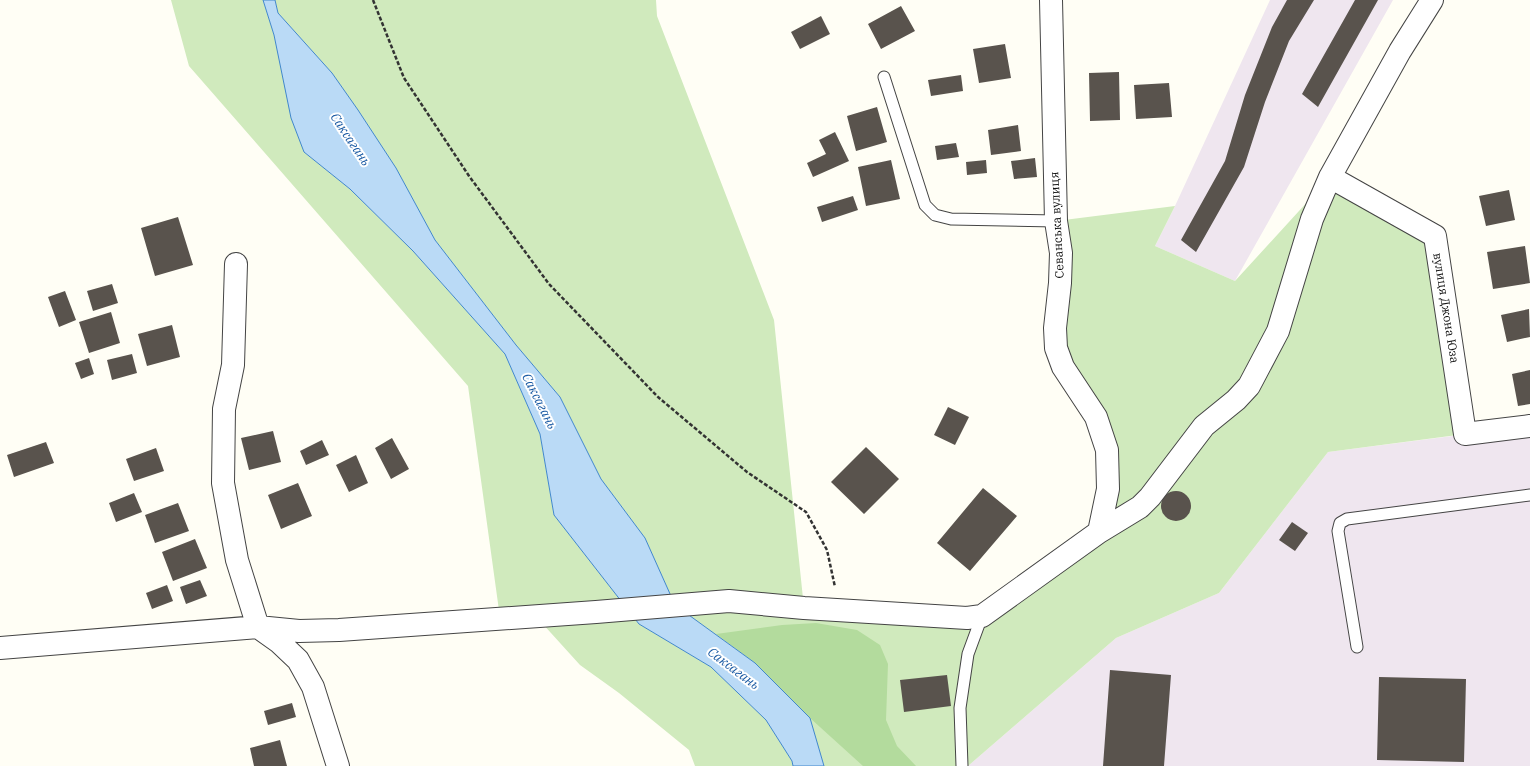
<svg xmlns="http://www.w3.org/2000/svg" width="1530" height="766" font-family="'IBM Plex Serif',serif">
<rect width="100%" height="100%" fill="#fffef5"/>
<path fill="#efe6ef" d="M1270,0H1393L1235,281L1155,246L1175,206Z
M1530,426V766H968L1116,638L1219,593L1328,452Z"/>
<path fill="#d0eabd" d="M171,0H263L274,35L304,152L350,189L413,251L505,354L540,434L554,515L639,624L711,667L766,720L792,761L793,766H695L689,750L619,693L580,665L541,622L501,625L468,386L189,66Z
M275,0H656L657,16L774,320L804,608L967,618L1099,531L1107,450L1063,367L1056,221L1175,206L1155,246L1235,281L1330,177L1435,236L1465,434L1328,452L1219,593L1116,638L968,766H824L809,718L755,663L675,605L645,538L601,479L560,397L516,345L435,240L396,168L358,110L332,73L278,13Z"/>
<path fill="#b3db9d" d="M816,623L857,630L880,645L888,664L886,720L897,746L916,766H863L810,718L755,663L716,634L782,625Z"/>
<path fill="#badaf6" stroke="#4187cc" d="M263,0H275L278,13L332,73L358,110L396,168L435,240L516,345L560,397L601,479L645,538L675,605L755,663L810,718L824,766H793L792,761L766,720L711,667L639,624L554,515L540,434L505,354L413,251L350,189L304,152L291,118L274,35Z"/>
<path fill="#59534d" d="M1287,0H1314L1289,41L1265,102L1244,167L1196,252L1181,240L1225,161L1245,95L1272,27Z
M1355,0H1378L1318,107L1302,94Z
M901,6L915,31L881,49L868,24Z
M821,16L830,34L800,49L791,32Z
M1005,44L1011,78L979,83L973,49Z
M1119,72L1120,120L1090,121L1089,73Z
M961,75L963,91L931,96L928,80Z
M1169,83L1172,117L1136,119L1134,85Z
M877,107L887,142L856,151L847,116Z
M1018,125L1021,151L991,155L988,130Z
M835,132L849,161L813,177L807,163L826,154L819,140Z
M956,143L959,157L937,160L935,146Z
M1035,158L1037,177L1014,179L1011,161Z
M891,160L900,199L866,206L858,167Z
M986,160L987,173L967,175L966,162Z
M1509,190L1515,220L1486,226L1479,196Z
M853,196L858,210L822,222L817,207Z
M178,217L193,265L155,276L141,228Z
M1525,246L1530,283L1493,289L1487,252Z
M112,284L118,303L93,311L87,291Z
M65,291L76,320L59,327L48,297Z
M1529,309L1530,337L1507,342L1501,315Z
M111,312L120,343L89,353L79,322Z
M172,325L180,357L147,366L138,334Z
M132,354L137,373L112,380L107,360Z
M89,358L94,374L81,379L75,363Z
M1530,370V404L1518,406L1512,374Z
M948,407L969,417L955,445L934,435Z
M273,431L281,462L249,470L241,438Z
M392,438L409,469L391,479L375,448Z
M322,440L329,455L306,465L300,451Z
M46,442L54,463L14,477L7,455Z
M866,447L899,479L864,514L831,482Z
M156,448L164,471L134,481L126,459Z
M356,455L368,483L349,492L336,465Z
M298,483L312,516L281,529L268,495Z
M983,488L1017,516L970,571L937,543Z
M1161 506a15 15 0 1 1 30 0a15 15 0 1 1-30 0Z
M134,493L142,512L116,522L109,503Z
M178,503L189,531L155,543L145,515Z
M1292,522L1308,533L1295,551L1279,540Z
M195,539L207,568L173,581L162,552Z
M200,580L207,596L186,604L180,587Z
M167,585L173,601L152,609L146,593Z
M1110,670L1171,675L1164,766H1103Z
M947,675L951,706L904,712L900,680Z
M1379,677L1466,679L1464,762L1377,760Z
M292,703L296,717L268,725L264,711Z
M280,740L287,766H254L250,748Z"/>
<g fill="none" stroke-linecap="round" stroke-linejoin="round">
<g stroke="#444" stroke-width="13">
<path id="service" d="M884,77L925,205L935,215L951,219L1056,221
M1357,647L1338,531L1340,523L1347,519L1530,495
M962,766L960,708L968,654L982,616"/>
</g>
<g stroke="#444" stroke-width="24">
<path id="minor" d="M1051,0L1056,221L1061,253L1060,283L1055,328L1056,348L1063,367L1096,417L1107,450L1108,489L1099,532
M1330,177L1435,236L1465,434L1530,426
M236,264L233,365L224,409L223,483L237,560L258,627L279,642L298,660L313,687L338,766
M0,648L258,627L299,631L339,630L596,612L729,601L804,608L967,618L982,616L1099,532L1140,507L1150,497L1204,426L1236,400L1249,386L1278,331L1312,219L1330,177L1400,51L1432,0"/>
</g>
<path stroke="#333" stroke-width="2.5" stroke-dasharray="4 2" stroke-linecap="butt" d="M373,0L404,78L469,176L549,284L658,397L747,472L806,512L827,550L835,587"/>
<use href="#service" stroke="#fff" stroke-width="11"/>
<use href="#minor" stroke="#fff" stroke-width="22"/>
</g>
<g text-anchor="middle" stroke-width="4" stroke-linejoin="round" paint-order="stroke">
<g font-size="12" fill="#111" stroke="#fff">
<text transform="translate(1057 225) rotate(-93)" y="4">Севанська вулиця</text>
<text transform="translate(1446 308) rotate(81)" y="4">вулиця Джона Юза</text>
</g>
<g font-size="13" font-style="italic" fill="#1a5aa3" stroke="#fff">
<text transform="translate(351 139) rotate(56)" y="5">Саксагань</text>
<text transform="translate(540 401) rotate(63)" y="5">Саксагань</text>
<text transform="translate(734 668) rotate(37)" y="5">Саксагань</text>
</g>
</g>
</svg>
